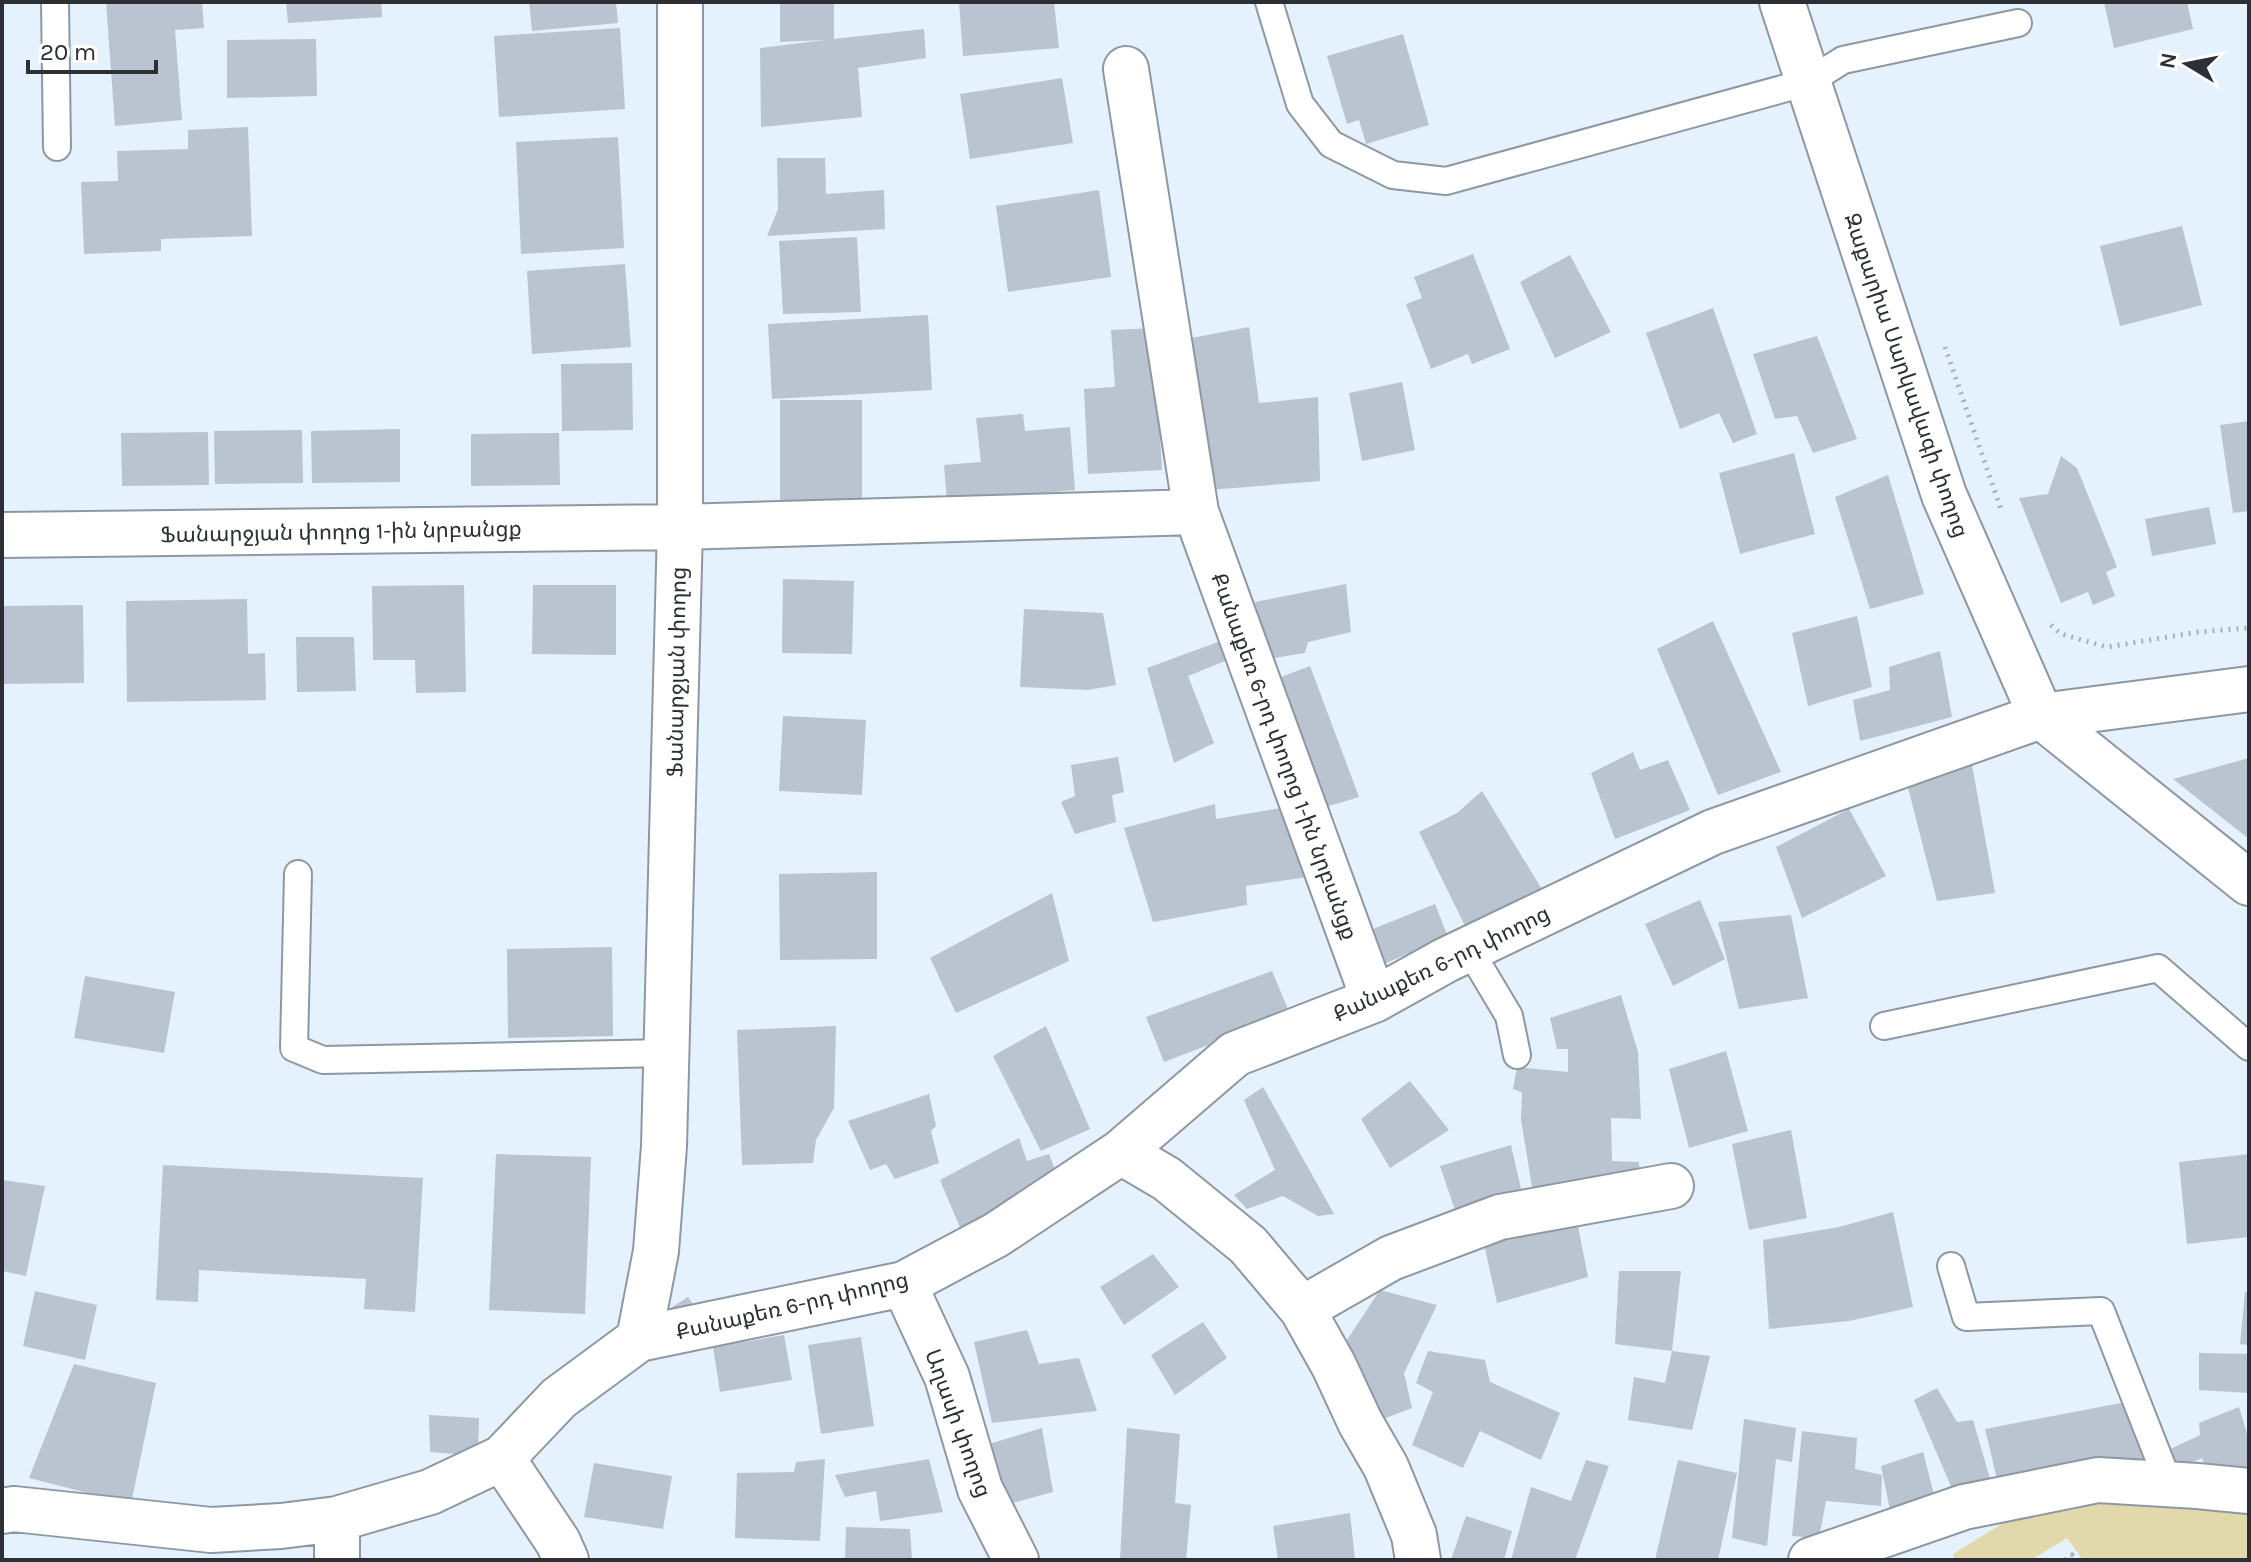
<svg xmlns="http://www.w3.org/2000/svg" width="2251" height="1562" font-family="Karla,'Noto Sans Armenian',sans-serif">
<rect width="100%" height="100%" fill="#e5f1fd"/>
<path fill="#e1d8ab" d="M2085,1497L2249,1508V1560H2083L2067,1538L2031,1560H1955L1953,1554L2010,1519Z"/>
<path fill="#b9c4d0" d="M106,2H202L204,28L175,30L182,120L115,126Z
M286,2H381L382,17L288,23Z
M529,2H616L618,23L532,31Z
M780,2H834V39L924,29L926,58L858,68L862,117L761,127L760,48L825,40L780,42Z
M959,2H1054L1059,48L963,56Z
M2104,2H2187L2193,29L2114,48Z
M620,28L625,109L499,117L494,36Z
M1403,34L1429,125L1366,144L1359,120L1347,124L1327,56Z
M316,39L317,96L227,98V40Z
M1062,78L1073,143L970,159L960,94Z
M248,127L252,236L161,239V251L84,254L81,182L118,181L117,151L188,149V130Z
M618,137L624,248L521,254L516,142Z
M777,158H825L826,194L884,190L885,229L767,236L778,209Z
M1099,190L1111,277L1008,292L996,206Z
M2182,226L2202,305L2120,326L2100,246Z
M857,237L861,312L783,314L779,241Z
M1473,254L1510,349L1472,364L1468,354L1431,369L1406,304L1422,298L1414,277Z
M1570,255L1611,332L1555,358L1520,282Z
M625,264L631,347L532,354L527,271Z
M1713,308L1757,434L1733,443L1719,413L1680,429L1646,333Z
M928,315L932,390L772,399L768,324Z
M1249,327L1259,403L1318,397L1320,481L1209,490L1186,339Z
M1154,328L1162,470L1088,474L1084,389L1115,387L1111,330Z
M1817,336L1857,439L1813,453L1797,416L1775,419L1753,354Z
M632,363L633,430L562,431L561,364Z
M1402,382L1415,450L1362,461L1349,393Z
M780,400H862V500H780Z
M1023,414L1025,431L1070,427L1075,490L947,502L944,465L981,462L976,418Z
M2249,421V511L2233,513L2220,425Z
M400,429V482L312,483L311,431Z
M302,430L303,483L215,484L214,431Z
M208,432L209,485L122,486L121,433Z
M559,433L560,485L471,486V434Z
M1794,453L1815,534L1740,554L1719,473Z
M2061,456L2077,468L2117,567L2106,572L2115,596L2093,605L2088,592L2061,603L2019,498L2048,494Z
M1888,475L1924,594L1870,609L1835,497Z
M2209,507L2216,544L2152,556L2145,519Z
M783,579L854,581L852,654L782,653Z
M1346,584L1351,632L1308,642L1305,653L1269,659L1255,602Z
M464,585L466,692L416,693L415,660H373L372,586Z
M533,585H616V655L532,654Z
M247,599L248,654L265,653L266,700L127,702L126,601Z
M83,605L84,683L2,684V606Z
M1024,609L1103,613L1116,685L1088,690L1020,687Z
M1857,616L1872,687L1808,706L1792,633Z
M1713,621L1781,772L1718,795L1657,649Z
M296,637H354L356,691L297,692Z
M1229,638L1235,657L1188,676L1214,743L1174,763L1147,668Z
M1940,651L1952,717L1860,741L1853,700L1890,690L1889,667Z
M1310,666L1359,797L1319,809L1270,681Z
M783,716L866,720L862,795L779,791Z
M1633,752L1640,770L1668,760L1690,810L1615,839L1591,773Z
M1118,757L1124,792L1112,795L1116,822L1075,834L1061,802L1075,796L1071,765Z
M2249,758V839L2173,779Z
M1972,765L1995,893L1937,901L1906,780Z
M1482,791L1543,891L1468,932L1419,832L1457,813Z
M1215,804L1216,819L1287,807L1307,877L1246,886L1247,905L1153,922L1124,828Z
M1849,809L1886,876L1802,918L1776,847Z
M877,872V959L780,960L779,874Z
M1052,893L1069,961L956,1013L930,958Z
M1700,900L1725,959L1673,986L1645,924Z
M1435,904L1448,937L1379,966L1363,933Z
M1791,915L1808,998L1739,1009L1718,922Z
M612,947L613,1036L508,1038L507,949Z
M1272,971L1290,1014L1164,1062L1146,1017Z
M85,976L175,992L164,1053L74,1038Z
M1621,995L1638,1052L1641,1119L1611,1118L1612,1161L1639,1162L1640,1177L1532,1187L1521,1119L1522,1092L1513,1089L1517,1067L1568,1072V1049H1557L1550,1018Z
M836,1026L834,1108L816,1140L813,1163L742,1165L737,1030Z
M1046,1026L1090,1129L1041,1151L993,1056Z
M1726,1051L1748,1131L1689,1148L1669,1069Z
M1410,1081L1449,1130L1390,1168L1361,1119Z
M1263,1087L1334,1214L1318,1216L1283,1196L1247,1209L1234,1195L1275,1170L1244,1100Z
M929,1094L936,1126L931,1131L939,1163L895,1179L886,1164L870,1170L848,1121Z
M1791,1130L1807,1218L1749,1230L1732,1144Z
M1019,1138L1027,1161L1049,1154L1058,1177L961,1230L940,1180Z
M1511,1145L1522,1193L1456,1213L1440,1166Z
M496,1154L591,1157L585,1314L489,1310Z
M2249,1154V1237L2187,1244L2179,1162Z
M163,1165L423,1178L415,1312L364,1309L366,1279L199,1270L198,1302L156,1300Z
M2,1180L45,1186L26,1276L2,1271Z
M1893,1212L1913,1307L1849,1321L1769,1329L1763,1240L1839,1227Z
M1578,1226L1588,1277L1497,1303L1484,1244Z
M1153,1254L1179,1287L1124,1325L1100,1287Z
M1619,1271H1681L1672,1351L1710,1356L1692,1430L1628,1420L1634,1377L1665,1383L1672,1351L1615,1344Z
M1380,1290L1437,1305L1404,1373L1412,1408L1370,1424L1341,1349Z
M35,1291L97,1305L85,1360L23,1346Z
M2245,1292H2249V1345L2240,1344Z
M688,1297L694,1306L655,1318Z
M1203,1322L1227,1358L1175,1395L1151,1355Z
M1027,1330L1039,1364L1079,1358L1097,1411L992,1423L974,1342Z
M784,1335L792,1380L720,1392L713,1347Z
M861,1337L874,1426L821,1434L808,1345Z
M1428,1351L1485,1360L1490,1382L1560,1413L1541,1460L1480,1431L1463,1468L1412,1445L1433,1392L1416,1383Z
M2199,1353L2249,1354V1393L2199,1390Z
M74,1364L156,1383L131,1504L29,1478Z
M1937,1388L1957,1422L1973,1420L1991,1482L1953,1491L1914,1400Z
M2126,1402L2151,1464L1998,1483L1985,1429Z
M2239,1407L2249,1440V1467L2209,1476L2202,1458L2175,1471L2164,1452L2200,1435L2199,1423Z
M429,1415L479,1418L478,1456L430,1452Z
M1744,1419L1796,1428L1792,1462L1776,1459L1767,1546L1732,1538Z
M1042,1428L1053,1492L1005,1505L989,1444Z
M1127,1428L1180,1434L1175,1503L1191,1505L1186,1560H1120Z
M1802,1431L1857,1438L1855,1469L1882,1475L1881,1506L1826,1501L1819,1538L1792,1536Z
M1923,1452L1936,1502L1891,1515L1881,1466Z
M825,1459L820,1541L735,1538L737,1473L794,1472L796,1462Z
M929,1459L943,1512L880,1521L876,1491L845,1497L835,1475Z
M1586,1460L1609,1466L1575,1560H1511L1531,1487L1571,1501Z
M1678,1460L1737,1473L1718,1560H1655Z
M594,1463L672,1476L663,1529L584,1517Z
M1350,1513L1355,1560H1278L1273,1526Z
M1466,1516L1512,1531L1504,1560H1451Z
M846,1527L910,1529L912,1560H845Z"/>
<g fill="none" stroke-linecap="round" stroke-linejoin="round">
<g stroke="#8e98a3" stroke-width="30">
<path id="service" d="M55,2L57,147
M1269,2L1300,104L1331,144L1393,175L1446,181L1808,82L1843,60L2018,23
M298,874L294,1048L323,1060L667,1053
M1469,949L1509,1016L1517,1055
M1884,1026L2158,968L2249,1047
M1951,1266L1966,1317L2101,1311L2169,1484"/>
</g>
<g stroke="#8e98a3" stroke-width="48">
<path id="minor" d="M1126,69L1196,512L1374,1000
M2,535L680,527L1196,512
M1121,1152L1167,1179L1248,1245L1302,1309L1334,1366L1360,1422L1386,1467L1414,1535L1418,1560
M904,1284L947,1377L980,1489L1016,1560
M1302,1309L1391,1258L1500,1217L1671,1186
M639,1339L656,1251L664,1146L680,527V2
M502,1458L558,1542L566,1560
M2,1511L14,1509L211,1530L281,1526L337,1519L430,1492L502,1458L559,1398L639,1339L904,1284L996,1235L1121,1152L1235,1054L1374,1000L1446,960L1713,832L2041,716
M337,1560V1519
M1811,1560L1964,1507L2098,1480L2197,1486L2249,1491"/>
</g>
<g stroke="#8e98a3" stroke-width="48">
<path id="tertiary" d="M2041,716L2249,689"/>
</g>
<g stroke="#8e98a3" stroke-width="48">
<path id="secondary" d="M1782,2L1944,495L2041,716L2249,883"/>
</g>
<path stroke="#a7b0ba" stroke-width="5" stroke-dasharray="2 6" stroke-linecap="butt" d="M1945,347L2002,512
M2051,625L2061,634L2107,647L2198,632L2249,628
M2065,1560L2072,1555L2075,1560"/>
<use href="#service" stroke="#fff" stroke-width="26"/>
<use href="#minor" stroke="#fff" stroke-width="44"/>
<use href="#tertiary" stroke="#fff" stroke-width="44"/>
<use href="#secondary" stroke="#fff" stroke-width="44"/>
</g>
<g text-anchor="middle" stroke-width="6" stroke-linejoin="round" paint-order="stroke">
<g font-size="22" fill="#2c3035" stroke="#fff">
<text transform="translate(1907 375) rotate(71)" y="8">Զաքարիա Սարկավագի փողոց</text>
<text transform="translate(341 531) rotate(-1)" y="8">Ֆանարջյան փողոց 1-ին նրբանցք</text>
<text transform="translate(676 672) rotate(-89)" y="8">Ֆանարջյան փողոց</text>
<text transform="translate(1285 756) rotate(70)" y="8">Քանաքեռ 6-րդ փողոց 1-ին նրբանցք</text>
<text transform="translate(1441 963) rotate(-26)" y="8">Քանաքեռ 6-րդ փողոց</text>
<text transform="translate(792 1305) rotate(-13)" y="8">Քանաքեռ 6-րդ փողոց</text>
<text transform="translate(959 1423) rotate(70)" y="8">Աղասի փողոց</text>
</g>
</g>
<rect width="2251" height="1562" fill="none" stroke="#2c3035" stroke-width="8"/>
<g transform="translate(2187 64) rotate(280)" stroke="#ffffff" stroke-width="6" paint-order="stroke">
<path d="M0-6L14 30L0 20L-14 30Z" fill="#2c3035"/>
<text y="-12" font-size="22" font-weight="bold" text-anchor="middle" fill="#2c3035">N</text>
</g>
<path d="M28 60v12h128v-12" fill="none" stroke="#2c3035" stroke-width="4"/>
<text x="40" y="60" font-size="24" fill="#2c3035" stroke="#ffffff" stroke-width="6" paint-order="stroke">20 m</text>
</svg>
